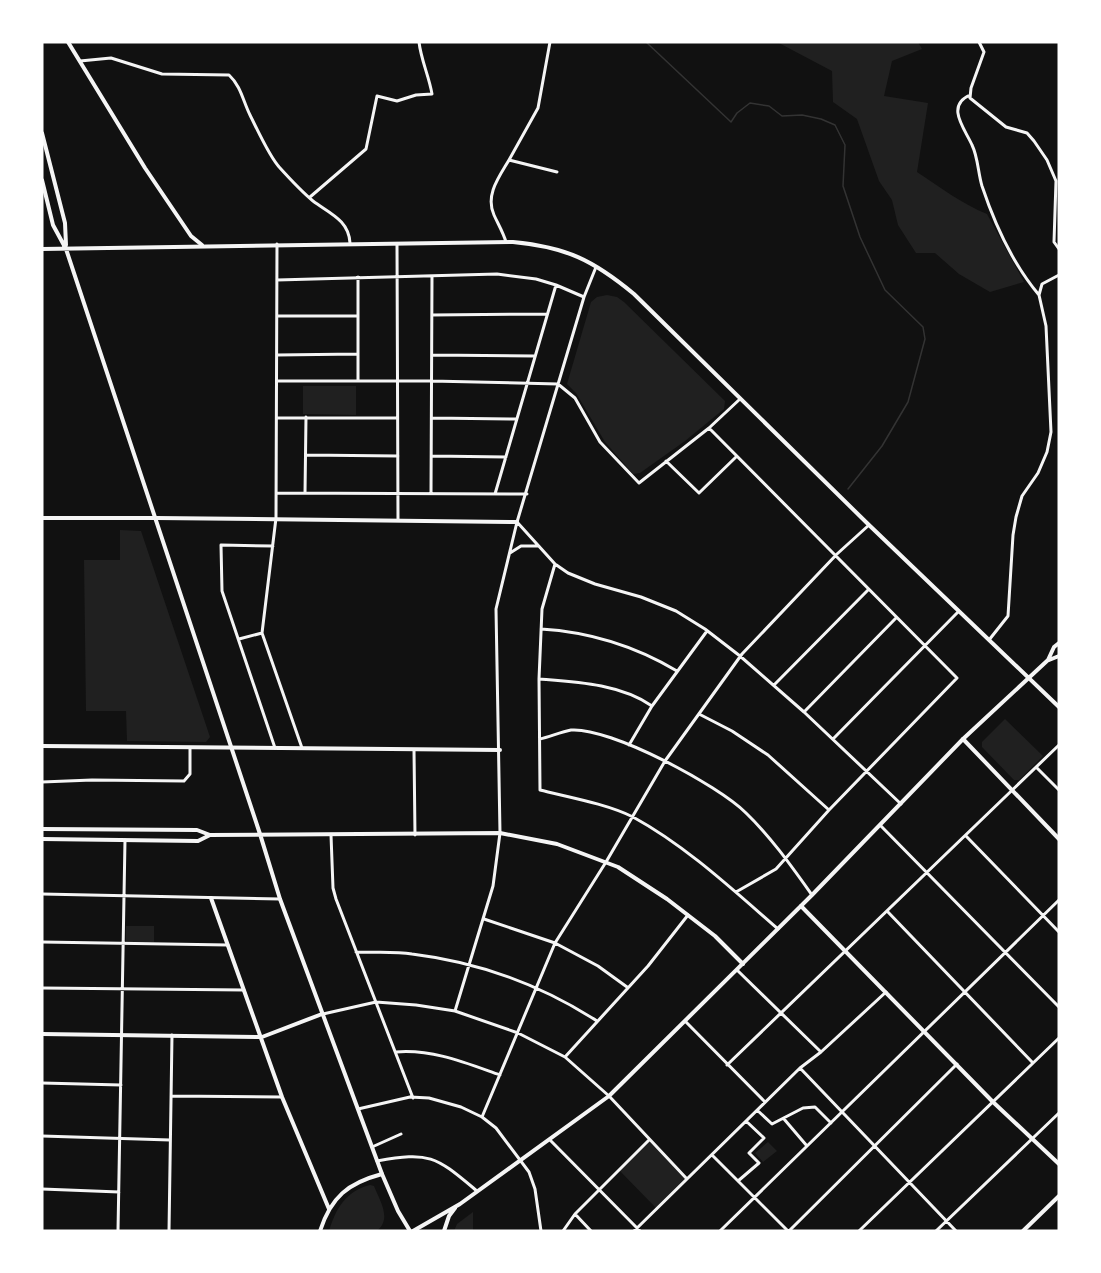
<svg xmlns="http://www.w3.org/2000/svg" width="1101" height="1273" font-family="Bitter,serif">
<rect width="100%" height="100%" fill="#111"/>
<path fill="#202020" d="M777,42H918L922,49L892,61L884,96L928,103L917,172C940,187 962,204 987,214L1024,282L990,292L959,274L935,253H916L898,225L892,200L879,181L857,119L833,102L832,71Z
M607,295L617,297L624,302L725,401L724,409L685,441L640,473L633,474L605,442L576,393L567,384L591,302L597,297Z
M303,386H356V415L303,414Z
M120,530L141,531L210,737L206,742L127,741L126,711H86L84,560H120Z
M1005,719L1043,756L1019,780H1014L982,747V742Z
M126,926H154V942H126Z
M649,1140L687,1179L657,1209L619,1170Z
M768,1142L777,1151L763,1162L755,1153Z
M370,1185L374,1186C380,1201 392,1219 377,1231H329C336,1208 346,1191 370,1185Z
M473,1212V1231H454L457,1224Z"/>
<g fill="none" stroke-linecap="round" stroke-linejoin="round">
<path stroke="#333" stroke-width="1.5" d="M646,42L731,122L737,113L750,103L769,106L782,116L802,115L821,119L835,125L845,145L843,186L860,237L885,290L923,327L925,339L908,402L882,446L848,489"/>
<path stroke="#f5f5f5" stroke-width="3" d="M979,42L984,52L971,88L970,98L1006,127L1027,133L1034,141L1047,160L1056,181L1054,242L1059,249
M80,61L111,58L162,74L229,75C241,86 243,101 250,115C257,129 270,158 280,168C290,179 301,191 313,201C329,213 349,220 350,243
M970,95C945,106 965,129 972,145C978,157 978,173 982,186C995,225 1012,263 1039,295
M509,160L538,108L550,42
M310,197L366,149L377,96L397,101L416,95L432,94C429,76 421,60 419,42
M506,242C503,232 498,224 494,215C485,195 499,177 509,160L557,172
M277,244L276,518L262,633L302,748
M397,244L398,520
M358,277V380
M277,280L497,274L536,279L556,285L584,297
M432,315L547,314
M277,316H358
M277,355L358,354
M432,355L535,356
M277,381H431L558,384L575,398L600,442L639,483L709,428L740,399
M277,418H396
M432,418L517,419
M709,428L957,678L829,810L776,869L736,892
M306,455L398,456
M432,456L506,457
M666,461L699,493L736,457
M277,493L527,494
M305,493L306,417
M431,493L432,276
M495,494L556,285
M517,522L555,564L568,573L595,584L641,597L676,611L705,629L740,656L804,712L901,804
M273,546L221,545L222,591L275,748
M510,553L521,546H539
M555,564L542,609L539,679L540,790C568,797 607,804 633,817C686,846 732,889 778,929
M541,629C591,632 635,646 677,671
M239,639L262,633
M989,640L1008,616L1013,535L1016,517L1022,496L1038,473L1047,452L1051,432L1046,326L1039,295L1042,284L1059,275
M539,679C577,682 620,684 652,706
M774,685L868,590
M804,712L896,618
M699,714L732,731L768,755L829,810
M540,739C549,737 561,732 571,730C610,727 718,785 746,813C771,837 792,867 812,895
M833,739L958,612
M629,745L652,706L707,631
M414,750L415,835
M1037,768L1059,790
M42,782L92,780L184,781L190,774V748
M880,825L1059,1007
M331,835L333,888L336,899L413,1098
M966,836L1059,932
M42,894L280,899
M887,911L1033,1063
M484,919L555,943L598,966L627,987
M42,942L228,945
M356,952C374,953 394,951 412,954C478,962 541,985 597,1021
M737,970L821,1052
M42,988L244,990
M455,1011L493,886L500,833L496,609L517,522L584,297L596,267
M323,1014L376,1002L416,1005L455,1011L518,1033L565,1057L609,1096L687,1179
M685,1021L765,1102
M396,1052C433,1049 466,1063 500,1075
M565,1057L648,966L688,915
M727,1065L1059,745
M800,1068L956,1231
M42,1083L121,1085
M171,1096L282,1097
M358,1109L410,1097L429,1098L461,1107L482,1117L496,1128L529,1172L535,1189L541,1231
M757,1110L772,1124L803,1108L815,1107L831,1123
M482,1117L555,943L606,862L665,761L742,654L837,554L869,525
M784,1119L807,1146
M42,1136L170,1140
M550,1140L640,1231
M372,1147L401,1134
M713,1156L788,1231
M377,1161C431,1151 436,1157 477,1191
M738,1181L759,1163L749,1153L764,1138L746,1121
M42,1189L119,1192
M575,1214L591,1231
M118,1231L125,840
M169,1231L172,1035
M563,1231L575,1214L649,1140
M634,1231L800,1068L821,1052L886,992
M720,1231L1059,900
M789,1231L957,1064
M859,1231L1059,1038
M936,1231L1059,1113"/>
<path stroke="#f5f5f5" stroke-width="4" d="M68,42L145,168L191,236L202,245
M156,518L517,522
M963,739L1059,839
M42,746L500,750
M211,898L282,1097L329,1209
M801,906L993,1102L1059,1164
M42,1034L262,1037L322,1014
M320,1231C331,1197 348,1183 382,1174"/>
<path stroke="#f5f5f5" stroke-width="4" d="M42,133L65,223L66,245
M42,180L53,225L66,249L260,834L280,899L382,1174L398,1211L410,1231
M42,249L513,242C566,247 593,260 634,294L869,525L1059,707
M42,518H156
M1049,660L1059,656
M42,829L197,830L210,835L500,833L557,844L618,867L667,899L715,936L743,964
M42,839L198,841L210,835
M413,1231L460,1204L609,1096L812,895L963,739L1048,660L1054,647L1059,643
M444,1231L449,1216L455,1208
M1023,1231L1059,1196"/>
</g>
<rect width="1101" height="1273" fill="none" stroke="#ffffff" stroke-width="87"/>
</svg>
